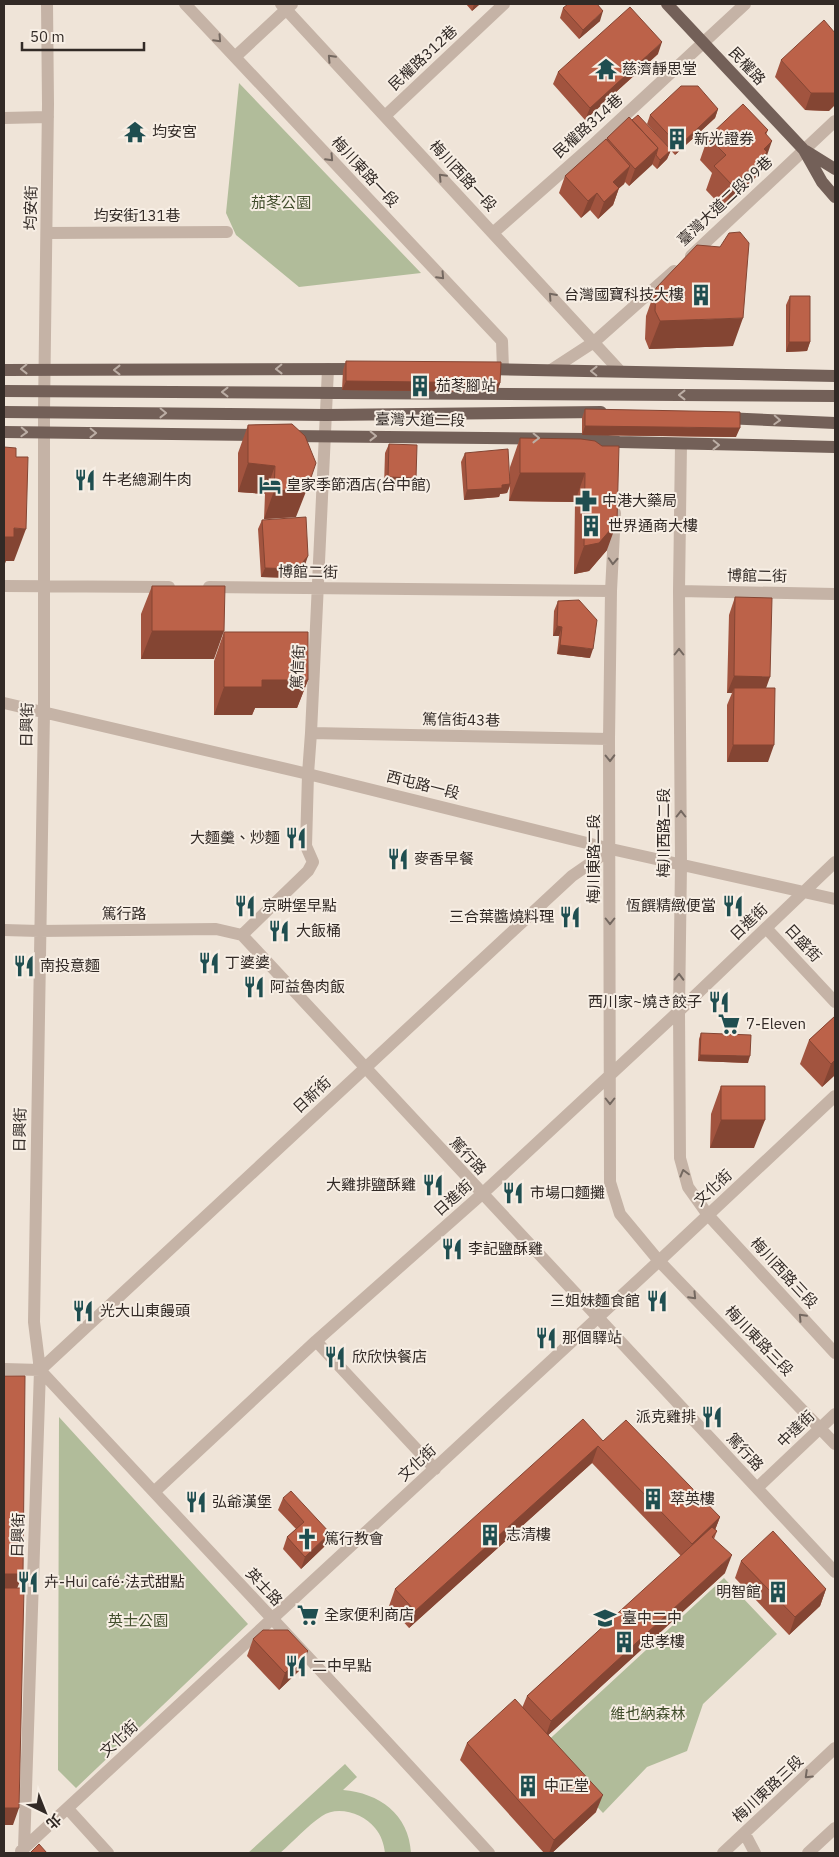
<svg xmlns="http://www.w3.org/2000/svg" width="839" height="1857" font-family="'IBM Plex Sans','Noto Sans TC','Noto Sans JP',sans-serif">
<rect width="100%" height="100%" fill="#efe4d8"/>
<path fill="#b1bc9a" d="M239,83L421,273L299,287L236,235L226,213Z
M59,1417L248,1624L76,1788L58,1770Z
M724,1578L777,1634L703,1704L687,1751L647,1767L603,1813L541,1747Z
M345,1764L357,1777L343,1790C379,1793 409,1814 411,1853H385C384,1844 381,1835 375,1828C364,1814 338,1805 322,1816C307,1826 294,1841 280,1853H248Z"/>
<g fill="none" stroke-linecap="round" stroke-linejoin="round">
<path stroke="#c5b3a6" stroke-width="12" d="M185,4L502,341L503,369
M281,4L620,371
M235,57L292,4
M385,116L504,4
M4,118L48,117
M494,232L595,143L745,4
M47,233L227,232
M691,256L835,121
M551,370L594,342L674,271
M681,444L679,591L681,865L679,1011L680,1158L688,1187L708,1215L835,1353
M615,513L611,591L609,739L610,1182L620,1214L659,1261L835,1444
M4,586L169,587
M209,587L611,591
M679,591L835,594
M4,703L308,774L611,849L835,899
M311,733L609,739
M766,928L835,1002
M4,930L39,931L216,929L242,935L835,1572
M242,935L308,871L313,862L306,846L308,774L311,733L328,369
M316,1341L435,1469
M4,1369L40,1370C190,1531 341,1691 489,1853
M40,1370L572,876L611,849
M757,1488L835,1414
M154,1492L316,1341L482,1194L679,1011L835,862
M68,1809L108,1853
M745,1834L755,1853
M24,1849L40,1370L34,1322L44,712V412L48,104L47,4
M21,1851L659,1261L835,1096
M723,1853L835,1748
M808,1853L835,1828"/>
<path stroke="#736058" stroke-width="12" d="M667,4L804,150L822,182L835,197
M806,151L835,169
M485,369L835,376
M4,370L360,369
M4,391L835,396
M4,412L326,415L601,412
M724,418L835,423
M4,432L261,435
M289,436L585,439L619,442L835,447"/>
</g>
<path fill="#a2543f" d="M466,4H480L472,11Z
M563,8L600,21L579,39L560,18Z
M658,54L585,120L553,84L558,72Z
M781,60L829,111L805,110L775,77Z
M718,109L715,118L675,155L647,124L650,115Z
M632,120L671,150L667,159L657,169L652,164L629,186L625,182L624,184L619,188L613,205L598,219L590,210L581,218L559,193L565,176L606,140L607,138Z
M768,130L766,135L764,164L762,167L758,175L724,209L706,190L712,173L700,160L708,137Z
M656,288L733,346L649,349L645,339L646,316Z
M790,296L810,342L807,351L786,352V305Z
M346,361L500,383L497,392L342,390L343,370Z
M585,409L736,437L582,435V418Z
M292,424L296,517L264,519L265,494L238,492V453L248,425Z
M520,438L581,439L607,550L589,571L574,574L575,502L509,501L510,486L507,493L500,494L499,497L464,500L461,462L465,453L510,477V467Z
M389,444L413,487L384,486L385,453Z
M262,520L305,565L294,578L261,577L258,529Z
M152,586L214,659H141V614Z
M735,597L766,688L768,762H727V705L732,693H727L729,615Z
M558,601L590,658L557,654L559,636H553L554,611Z
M224,632L308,680L297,708H255L252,715H214V661Z
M835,1016V1075L822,1087L800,1064L809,1040Z
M701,1033L748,1063L698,1061L699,1039Z
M721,1086L754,1148H710L711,1114Z
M603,1441L720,1517L715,1530L717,1531L714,1539L725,1573L548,1735L596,1812L552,1853H544L460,1760L467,1743L522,1708L527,1696L681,1556L592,1463L409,1628L389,1606L395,1589Z
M283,1498L326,1545L301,1569L283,1549L287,1537L296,1529L278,1510Z
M741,1561L826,1589L820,1606L789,1635L735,1578Z
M253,1639L302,1668L279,1690L247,1656Z"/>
<path fill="#844533" d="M474,4H480L472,11Z
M603,11L600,21L579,39L583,30Z
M662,42L658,54L585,120L590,108Z
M811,93H835V105L829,111L805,110Z
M718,109L715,118L675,155L679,146Z
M772,141L764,164L762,167L758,175L724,209L733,186L764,149Z
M658,148L652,165L629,186L635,169Z
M671,150L667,159L657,169L660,160Z
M630,166L624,184L607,199L613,182Z
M619,188L613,205L598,219L604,202Z
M597,193L590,210L581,218L588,201Z
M743,318L733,346L649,349L660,321Z
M789,342H810L807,351L786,352Z
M346,381L500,383L497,392L342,390Z
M585,426L740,428L736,437L582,435Z
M248,463L275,466L265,494L238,492Z
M520,473H585L575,502L509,501Z
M388,477L416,478L413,487L384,486Z
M510,484L507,493L500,494L499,497L464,500L467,490Z
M307,489L296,517L264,519L274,491Z
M617,522L607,550L589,571L574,574L584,546Z
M14,528L26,529L14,561H6L4,566V537Z
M308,556L305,565L294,578L261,577L265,568Z
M557,626L562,627L559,636H553Z
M152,631H224L214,659H141Z
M560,645L593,649L590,658L557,654Z
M734,676L770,677L764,694L734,688L732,693H727Z
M262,680H308L297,708H255L252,715H214L224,687Z
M733,745H774L768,762H727Z
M700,1055L750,1056L748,1063L698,1061Z
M835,1060V1075L822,1087L831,1064Z
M721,1120H765L754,1148H710Z
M598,1446L592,1463L409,1628L415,1611Z
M720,1517L713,1535L686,1561L692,1544Z
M330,1533L326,1545L301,1569L305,1557Z
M732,1555L725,1573L545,1738L551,1721Z
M4,1574H23L16,1591H4Z
M826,1589L820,1606L789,1635L795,1617Z
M308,1651L302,1668L279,1690L285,1673Z
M603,1795L596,1812L552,1853H549L554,1840Z
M4,1808H19L13,1825H4Z"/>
<path fill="#bc6249" stroke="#844533" d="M568,4H597L603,11L583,30L563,8Z
M630,7L662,42L590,108L558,72Z
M824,20L835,33V93H811L781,60Z
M681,86H698L718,109L679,146L650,115Z
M743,104L768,130L765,133L772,141L764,149L767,152L733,186L714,166L726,155L708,137Z
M638,115L671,150L660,160L656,155L658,148L632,120Z
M629,117L658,148L635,169L607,138Z
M606,139L630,166L613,182L619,188L604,202L597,193L588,201L565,176Z
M740,232L749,243L743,318L660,321L655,311L656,288L697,245L720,247L729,233Z
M790,296H810V342H789Z
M346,361L501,362L500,383L346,381Z
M585,409L740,412V428L585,426Z
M292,424L305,436L316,463L307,489L274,491L275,466L248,463V425Z
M520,438L581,439L595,441L602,446H619L617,522L599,543L584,546L585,473H520Z
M389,444L417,445L416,478L388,477Z
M4,447L16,448V457H28L26,529L14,528V537H4Z
M508,449L510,484L502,485V488L467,490L465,453Z
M306,517L308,556L297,569L265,568L262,520Z
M152,586H225L224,631H152Z
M735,597L772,598L770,677L734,676Z
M579,600L597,620L593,649L560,645L562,627L557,626L558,601Z
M224,632H308V680H262V687H224Z
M734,688H775L774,745H733Z
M835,1016V1060L831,1064L809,1040Z
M701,1033L751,1035L750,1056L700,1055Z
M721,1086H765V1120H721Z
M4,1376H25L23,1574H4Z
M583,1419L603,1441L626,1420L720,1517L692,1544L598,1446L415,1611L395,1589Z
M291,1491L330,1533L305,1557L287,1537L304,1522L283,1498Z
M712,1527L717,1531L712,1537L732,1555L551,1721L527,1696Z
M773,1531L826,1589L795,1617L741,1561Z
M4,1588H24L19,1808H4Z
M263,1630H288L308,1651L285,1673L253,1639Z
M515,1699L603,1795L554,1840L467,1743Z
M39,1844L47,1853H30Z"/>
<defs><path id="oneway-chevron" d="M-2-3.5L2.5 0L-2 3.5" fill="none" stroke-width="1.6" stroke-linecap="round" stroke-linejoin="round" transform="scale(1.25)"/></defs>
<g stroke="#746860">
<use href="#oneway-chevron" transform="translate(218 39) rotate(47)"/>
<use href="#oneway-chevron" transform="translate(331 58) rotate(-133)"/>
<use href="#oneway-chevron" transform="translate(330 158) rotate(47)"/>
<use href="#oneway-chevron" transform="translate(442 177) rotate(-133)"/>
<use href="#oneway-chevron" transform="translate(441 276) rotate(47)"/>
<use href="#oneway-chevron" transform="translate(552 296) rotate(-132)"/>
<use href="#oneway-chevron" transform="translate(613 561) rotate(93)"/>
<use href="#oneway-chevron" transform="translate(679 652) rotate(-90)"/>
<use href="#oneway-chevron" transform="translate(610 758) rotate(89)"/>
<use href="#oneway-chevron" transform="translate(681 814) rotate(-90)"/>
<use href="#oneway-chevron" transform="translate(610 921) rotate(90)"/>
<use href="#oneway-chevron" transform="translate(679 977) rotate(-89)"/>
<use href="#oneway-chevron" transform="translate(610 1101) rotate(90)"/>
<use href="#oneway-chevron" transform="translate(684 1173) rotate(-105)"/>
<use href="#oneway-chevron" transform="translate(693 1296) rotate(46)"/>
<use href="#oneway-chevron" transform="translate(802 1317) rotate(-133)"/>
<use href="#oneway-chevron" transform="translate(808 1775) rotate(136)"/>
</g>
<g stroke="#bcaea5">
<use href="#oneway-chevron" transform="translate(24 369) rotate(179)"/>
<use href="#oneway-chevron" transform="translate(279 369) rotate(179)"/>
<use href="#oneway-chevron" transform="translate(117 370) rotate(-180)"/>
<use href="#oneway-chevron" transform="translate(594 371) rotate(-179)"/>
<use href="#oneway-chevron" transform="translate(225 392) rotate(-180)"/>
<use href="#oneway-chevron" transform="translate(682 395) rotate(-180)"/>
<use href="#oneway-chevron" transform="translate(163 413) rotate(1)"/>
<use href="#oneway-chevron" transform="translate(777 420) rotate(3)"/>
<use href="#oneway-chevron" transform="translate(24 432) rotate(2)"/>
<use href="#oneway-chevron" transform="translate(93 433) rotate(1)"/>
<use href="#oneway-chevron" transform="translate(373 436) rotate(1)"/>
<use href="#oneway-chevron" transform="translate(536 438) rotate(1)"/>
<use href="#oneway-chevron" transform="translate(716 445) rotate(1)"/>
</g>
<defs>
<g id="temple-bare" transform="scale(1.725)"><path d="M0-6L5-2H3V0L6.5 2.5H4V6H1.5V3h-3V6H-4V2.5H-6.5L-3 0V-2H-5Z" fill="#1f4e50" stroke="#f7eee4" stroke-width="2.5" paint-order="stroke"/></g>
<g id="building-bare" transform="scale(1.725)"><path d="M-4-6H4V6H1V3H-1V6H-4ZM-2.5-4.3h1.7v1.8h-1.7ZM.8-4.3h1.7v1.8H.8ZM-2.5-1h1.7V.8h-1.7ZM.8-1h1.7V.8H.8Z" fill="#1f4e50" stroke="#f7eee4" stroke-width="2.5" paint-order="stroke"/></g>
<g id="restaurant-bare" transform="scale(1.725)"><path d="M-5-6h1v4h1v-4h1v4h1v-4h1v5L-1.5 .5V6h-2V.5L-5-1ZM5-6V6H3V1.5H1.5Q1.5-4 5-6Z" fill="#1f4e50" stroke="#f7eee4" stroke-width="2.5" paint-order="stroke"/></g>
<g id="hotel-bare" transform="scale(1.725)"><path d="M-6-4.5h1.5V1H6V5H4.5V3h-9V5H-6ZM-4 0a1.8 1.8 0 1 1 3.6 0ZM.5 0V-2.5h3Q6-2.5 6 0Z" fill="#1f4e50" stroke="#f7eee4" stroke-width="2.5" paint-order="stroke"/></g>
<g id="pharmacy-bare" transform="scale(1.725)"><path d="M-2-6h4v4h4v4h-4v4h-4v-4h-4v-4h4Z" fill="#1f4e50" stroke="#f7eee4" stroke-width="2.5" paint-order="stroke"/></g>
<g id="supermarket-bare" transform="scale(1.725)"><path d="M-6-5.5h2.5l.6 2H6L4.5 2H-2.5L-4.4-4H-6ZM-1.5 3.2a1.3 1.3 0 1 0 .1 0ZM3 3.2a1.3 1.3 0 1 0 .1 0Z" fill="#1f4e50" stroke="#f7eee4" stroke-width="2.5" paint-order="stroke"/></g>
<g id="church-bare" transform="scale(1.725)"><path d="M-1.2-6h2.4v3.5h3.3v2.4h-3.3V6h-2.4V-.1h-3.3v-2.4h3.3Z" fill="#1f4e50" stroke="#f7eee4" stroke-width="2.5" paint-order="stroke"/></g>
<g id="school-bare" transform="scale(1.725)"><path d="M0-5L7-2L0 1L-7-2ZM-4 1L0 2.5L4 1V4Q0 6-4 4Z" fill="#1f4e50" stroke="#f7eee4" stroke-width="2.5" paint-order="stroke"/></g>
</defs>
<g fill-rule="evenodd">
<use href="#temple-bare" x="606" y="69"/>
<use href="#temple-bare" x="135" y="132"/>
<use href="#building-bare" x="677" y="139"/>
<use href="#building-bare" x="701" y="295"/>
<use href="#building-bare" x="420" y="386"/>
<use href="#restaurant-bare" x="85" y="480"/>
<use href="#hotel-bare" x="270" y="485"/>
<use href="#pharmacy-bare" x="586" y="501"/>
<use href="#building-bare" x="591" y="526"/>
<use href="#restaurant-bare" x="296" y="838"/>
<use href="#restaurant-bare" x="398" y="859"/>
<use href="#restaurant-bare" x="245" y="906"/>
<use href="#restaurant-bare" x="733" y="906"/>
<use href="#restaurant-bare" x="570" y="917"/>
<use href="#restaurant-bare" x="279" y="931"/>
<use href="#restaurant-bare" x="209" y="963"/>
<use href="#restaurant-bare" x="24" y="966"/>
<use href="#restaurant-bare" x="254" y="987"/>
<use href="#restaurant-bare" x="719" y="1002"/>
<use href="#supermarket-bare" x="729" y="1024"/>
<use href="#restaurant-bare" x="433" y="1185"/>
<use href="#restaurant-bare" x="513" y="1193"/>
<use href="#restaurant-bare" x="452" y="1249"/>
<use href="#restaurant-bare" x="657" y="1301"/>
<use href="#restaurant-bare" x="83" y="1311"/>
<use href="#restaurant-bare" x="546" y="1338"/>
<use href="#restaurant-bare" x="335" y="1357"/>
<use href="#restaurant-bare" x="712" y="1417"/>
<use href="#building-bare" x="653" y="1499"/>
<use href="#restaurant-bare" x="196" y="1502"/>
<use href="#building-bare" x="490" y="1535"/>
<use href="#church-bare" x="307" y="1539"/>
<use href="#restaurant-bare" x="28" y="1582"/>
<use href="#building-bare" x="778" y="1592"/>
<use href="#supermarket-bare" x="308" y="1615"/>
<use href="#school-bare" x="605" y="1618"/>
<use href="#building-bare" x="624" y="1642"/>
<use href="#restaurant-bare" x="296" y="1666"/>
<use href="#building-bare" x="528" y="1786"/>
</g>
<g text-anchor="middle" stroke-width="4" stroke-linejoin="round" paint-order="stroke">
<g font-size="15" fill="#322a26" stroke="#f7eee4">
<text transform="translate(423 58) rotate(-43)" y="5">民權路312巷</text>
<text transform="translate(747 66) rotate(47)" y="5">民權路</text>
<text transform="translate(588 126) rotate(-42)" y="5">民權路314巷</text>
<text transform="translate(365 172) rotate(47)" y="5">梅川東路一段</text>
<text transform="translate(463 176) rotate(47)" y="5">梅川西路一段</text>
<text transform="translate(725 201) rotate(-43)" y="5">臺灣大道二段99巷</text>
<text transform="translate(31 208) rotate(-89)" y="5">均安街</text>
<text x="137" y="221">均安街131巷</text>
<text transform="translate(420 420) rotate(1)" y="5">臺灣大道二段</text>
<text transform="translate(308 572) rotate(1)" y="5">博館二街</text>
<text transform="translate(757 576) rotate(1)" y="5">博館二街</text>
<text transform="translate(298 667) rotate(-87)" y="5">篤信街</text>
<text transform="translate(461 720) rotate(1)" y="5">篤信街43巷</text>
<text transform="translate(27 725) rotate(-89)" y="5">日興街</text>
<text transform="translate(423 785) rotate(14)" y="5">西屯路一段</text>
<text transform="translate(664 833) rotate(-90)" y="5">梅川西路二段</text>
<text transform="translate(594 859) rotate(-90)" y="5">梅川東路二段</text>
<text x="124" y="919">篤行路</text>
<text transform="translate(749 922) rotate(-44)" y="5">日進街</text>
<text transform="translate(803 943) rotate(47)" y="5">日盛街</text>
<text transform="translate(312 1095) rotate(-43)" y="5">日新街</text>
<text transform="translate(20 1130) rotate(-89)" y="5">日興街</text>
<text transform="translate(468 1156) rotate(47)" y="5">篤行路</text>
<text transform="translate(713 1188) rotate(-43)" y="5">文化街</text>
<text transform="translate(453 1198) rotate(-42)" y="5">日進街</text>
<text transform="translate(784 1273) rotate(47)" y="5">梅川西路三段</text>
<text transform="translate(759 1341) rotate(46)" y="5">梅川東路三段</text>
<text transform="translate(796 1429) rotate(-44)" y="5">中達街</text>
<text transform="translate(745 1452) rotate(47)" y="5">篤行路</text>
<text transform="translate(417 1463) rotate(-43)" y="5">文化街</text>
<text transform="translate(18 1535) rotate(-88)" y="5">日興街</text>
<text transform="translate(264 1587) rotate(47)" y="5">英士路</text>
<text transform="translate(119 1739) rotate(-43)" y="5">文化街</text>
<text transform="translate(768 1789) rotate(-43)" y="5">梅川東路三段</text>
</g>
<g font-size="15" fill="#322a26" stroke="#f7eee4" text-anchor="start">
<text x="622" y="74">慈濟靜思堂</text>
<text x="152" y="137">均安宮</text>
<text x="694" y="144">新光證券</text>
<text x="684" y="300" text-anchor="end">台灣國寶科技大樓</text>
<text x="436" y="391">茄苳腳站</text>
<text x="102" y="485">牛老總涮牛肉</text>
<text x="286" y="490">皇家季節酒店(台中館)</text>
<text x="602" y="506">中港大藥局</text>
<text x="608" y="531">世界通商大樓</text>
<text x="280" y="843" text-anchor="end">大麵羹、炒麵</text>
<text x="414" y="864">麥香早餐</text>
<text x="262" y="911">京畊堡早點</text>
<text x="716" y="911" text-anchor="end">恆饌精緻便當</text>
<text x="554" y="922" text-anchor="end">三合葉醬燒料理</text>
<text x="296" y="936">大飯桶</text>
<text x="225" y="968">丁婆婆</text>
<text x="40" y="971">南投意麵</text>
<text x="270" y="992">阿益魯肉飯</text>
<text x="702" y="1007" text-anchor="end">西川家~燒き餃子</text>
<text x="746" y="1029">7-Eleven</text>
<text x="416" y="1190" text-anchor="end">大雞排鹽酥雞</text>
<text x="530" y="1198">市場口麵攤</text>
<text x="468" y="1254">李記鹽酥雞</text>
<text x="640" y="1306" text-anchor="end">三姐妹麵食館</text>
<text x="100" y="1316">光大山東饅頭</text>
<text x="562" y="1343">那個驛站</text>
<text x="352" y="1362">欣欣快餐店</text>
<text x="696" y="1422" text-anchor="end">派克雞排</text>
<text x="670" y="1504">萃英樓</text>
<text x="212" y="1507">弘爺漢堡</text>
<text x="506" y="1540">志清樓</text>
<text x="324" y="1544">篤行教會</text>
<text x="44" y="1587">卉-Hui café·法式甜點</text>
<text x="761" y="1597" text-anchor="end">明智館</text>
<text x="324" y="1620">全家便利商店</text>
<text x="622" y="1623">臺中二中</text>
<text x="640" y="1647">忠孝樓</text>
<text x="312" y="1671">二中早點</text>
<text x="544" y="1791">中正堂</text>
</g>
<g font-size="15" fill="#424e2c" stroke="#f7eee4">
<text x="281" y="208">茄苳公園</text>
<text x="138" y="1626">英士公園</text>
<text x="648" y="1719">維也納森林</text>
</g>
</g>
<rect width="839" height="1857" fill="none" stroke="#322a26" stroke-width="10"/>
<g transform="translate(45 1812) rotate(137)" stroke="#f7eee4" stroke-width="4" paint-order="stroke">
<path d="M0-4L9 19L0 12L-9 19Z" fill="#322a26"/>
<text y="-8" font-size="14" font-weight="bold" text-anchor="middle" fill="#322a26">北</text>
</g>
<path d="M22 42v8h122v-8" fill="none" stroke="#322a26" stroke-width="2.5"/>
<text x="30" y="42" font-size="15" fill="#322a26" stroke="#f7eee4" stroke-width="4" paint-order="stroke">50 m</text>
</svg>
